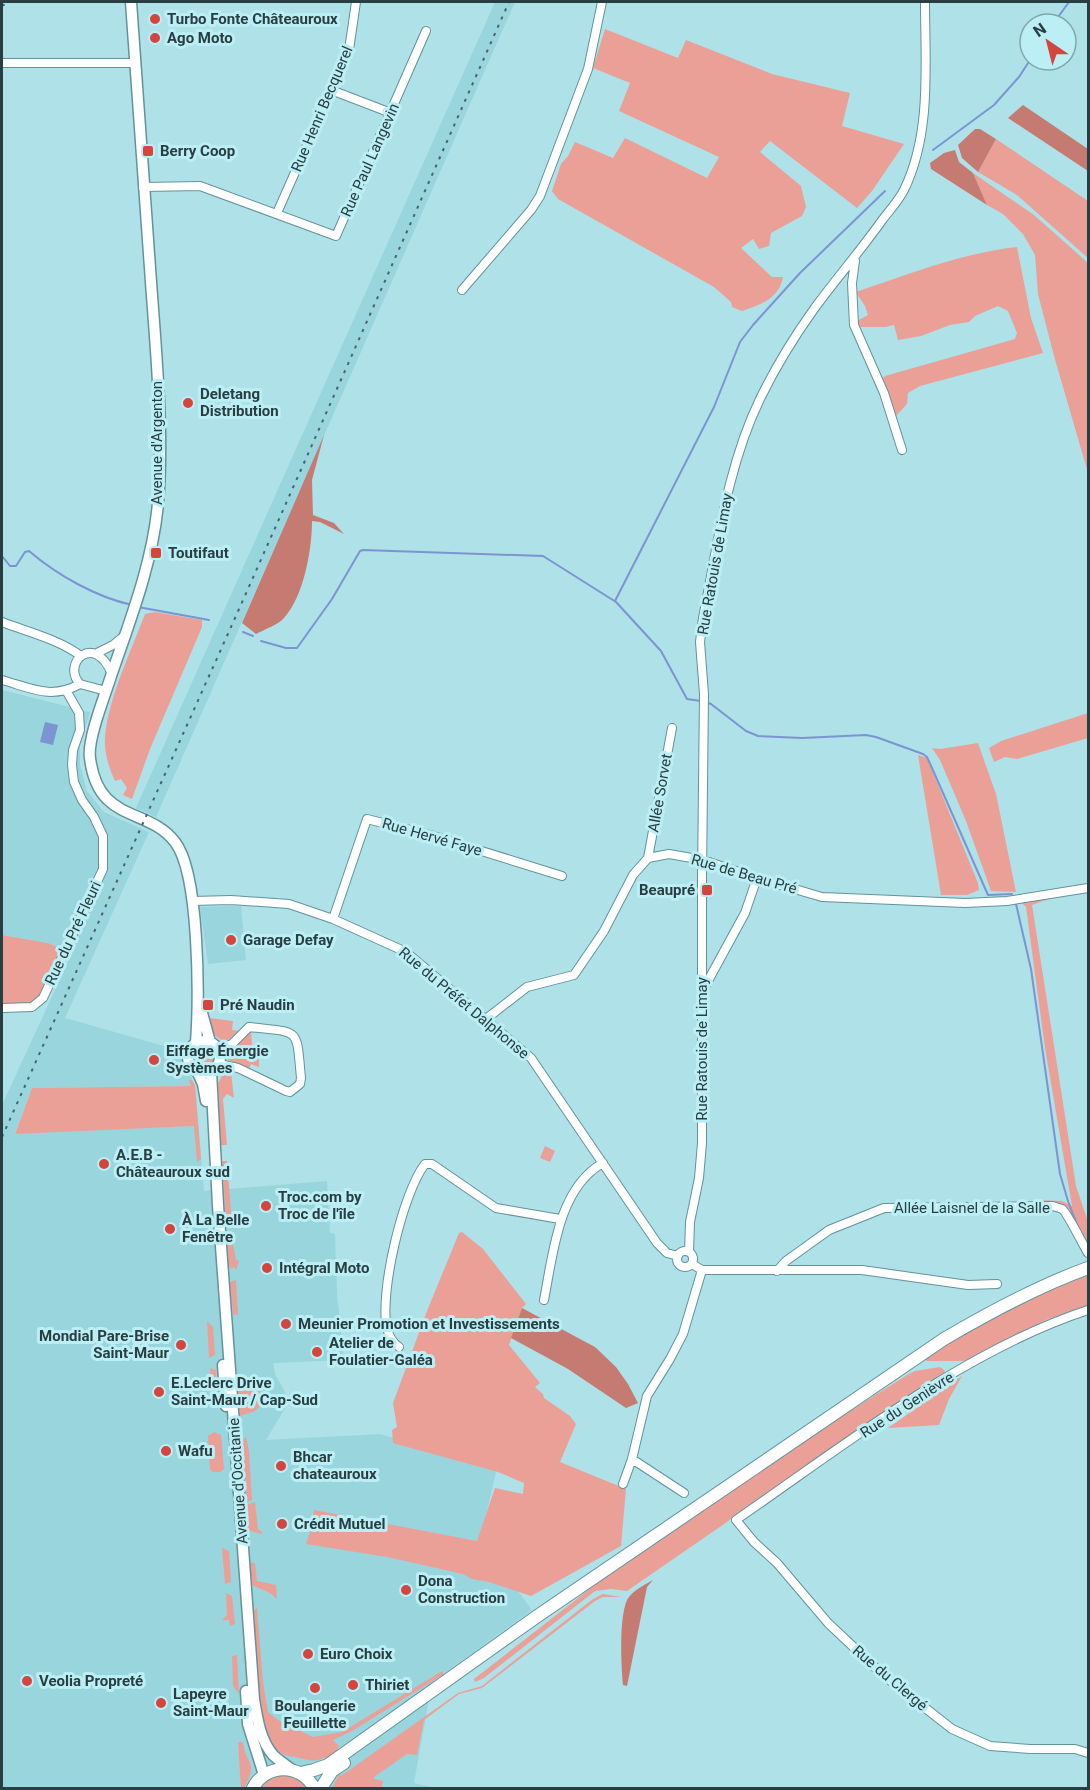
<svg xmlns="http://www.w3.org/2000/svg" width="1090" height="1790" font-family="Roboto,sans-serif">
<rect width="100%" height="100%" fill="#afe1e8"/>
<path fill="#99d5dd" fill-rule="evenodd" d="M495,2H515L156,817L136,808Z
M2,690L90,712L80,746V765L87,791L104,812L149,832L65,1018L178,1050L195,1085L204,1191L327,1181L330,1233L335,1234L337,1294L344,1360L273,1363L275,1374L284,1390L286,1400L285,1408L266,1440L380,1434L497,1468L480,1541L532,1610L432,1682L414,1783L436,1788H2V1105L72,953L48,943L2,935ZM191,1086L194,1126L15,1133L32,1088Z
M241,906L246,960L208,964L200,907Z"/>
<path fill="#eaa097" d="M605,29L678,58L686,40L772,74L850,93L842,126L904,144L872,191L857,208L770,141L760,152L801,186L806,207L802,216L771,233L769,246L759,249L753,239L741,248L772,277H783C779,299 760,305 742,311L732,307L731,302L714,287L558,199L552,191L561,164L568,156L575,142L613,158L625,138L707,178L719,157L619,111L630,83L593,68Z
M996,139L1088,201V258L1017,195L978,172Z
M973,173L1034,215L1088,263V473L1054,356L1038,294L1035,255L1023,234L1003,214L987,205Z
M1017,247L1031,318L1043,353L920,386L908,393L907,404L895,417L883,378L885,376L1015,339L1017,333L1008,311L998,306L975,316L969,322L950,325L921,336L898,340L894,325L885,327H860L857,321L868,315L865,306L856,292C909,274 962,253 1017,247Z
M155,612L202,620V627L150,749L132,799L123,795L127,788L121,779L115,781C110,770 106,759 105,746C103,709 132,649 145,614Z
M1088,713V738L1017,759L1005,757L994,762L989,748L1001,741Z
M978,743L996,794L1016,892L991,891L966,821L940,760L932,748L940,749Z
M918,755L927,758L978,883L979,890L967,895H941Z
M1048,898H1051L1032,905L1076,1186L1088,1222V1247L1075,1224L1070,1213L1064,1205L1039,1203V1200L1062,1201L1072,1206L1045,1048L1026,907L1023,904L1017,903Z
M2,935L48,943L62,949L39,997L29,1004L2,1005Z
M209,1018L233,1021L232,1030L239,1031L227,1041C215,1040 210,1030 209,1018Z
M251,1031L253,1057H259V1067L251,1064L249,1069L228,1060L227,1049Z
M195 1057a10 10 0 1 1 20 0a10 10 0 1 1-20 0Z
M231,1072L234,1098L227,1094L223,1099L227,1145H220L218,1083L222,1076Z
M189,1080H192L195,1085L201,1159L197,1162L194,1126L15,1134L32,1088L191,1086Z
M545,1146L555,1151L550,1162L540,1158Z
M222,1161H227L232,1224L226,1221Z
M462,1232L483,1249L526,1304L522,1308L509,1345L540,1383L535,1387L543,1394L544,1398L570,1416L576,1424L560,1462L626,1489L621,1546L531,1596L489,1582L472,1579L463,1574L387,1557L306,1544L311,1529L314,1510L477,1541L495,1488L523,1494L524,1483L498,1472L393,1443L392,1430L397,1427L393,1403L427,1311L459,1233Z
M232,1239L236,1260L239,1261L236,1270L234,1267L231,1269L229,1266L227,1242Z
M1088,1274V1306L1048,1319L966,1361H926L925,1358L978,1324L1049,1289Z
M236,1280L238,1315L233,1314L230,1282Z
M207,1321L213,1327L215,1355L209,1358Z
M940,1367L944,1370L945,1373L943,1377L744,1508L727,1522L627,1591L611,1589L595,1591L484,1678L475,1682L474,1679L600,1581L803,1441L907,1375L915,1371Z
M210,1368L216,1370L218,1401L212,1404Z
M962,1376L949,1399L939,1425L888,1428Z
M253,1385L262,1393L263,1403L255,1411L240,1416L238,1386Z
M214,1432L221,1435L224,1469L220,1472H213L210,1469L208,1436Z
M246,1437L249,1451L252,1500L246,1502L242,1441Z
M255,1502L258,1529L263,1533L261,1534L248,1530L246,1505Z
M222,1548L229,1551L231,1582L225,1584Z
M250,1563H255L257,1581L276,1585L277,1599L270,1593L252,1585Z
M226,1593L232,1596L235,1624L230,1626L229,1620H222L227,1615Z
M603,1594L621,1597H603L595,1601L482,1688L459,1694L424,1720L417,1755L407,1754L374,1777V1779L383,1781L382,1788H332L339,1774L341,1776L458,1693L482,1686L593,1599Z
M257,1608L263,1682L268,1712L278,1720L313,1737L342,1732L442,1671L444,1674L352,1731L333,1740L339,1746L337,1751L327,1760L325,1757C314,1763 310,1760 299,1758C291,1756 283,1756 277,1750C257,1731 256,1639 254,1610Z
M237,1655L239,1694L233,1686L232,1656Z
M238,1742H243C246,1767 259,1759 244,1788H241Z
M282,1775L295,1776L309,1788H261L270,1779Z"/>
<path fill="#c67b72" d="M1023,105L1088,149V171L1008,118Z
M975,129H980L996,139L978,172L962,158L958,145Z
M955,150L959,162L973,173L987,205L931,169L930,163L944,153Z
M324,435L312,480L313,515L334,523L344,534L320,522L312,521C312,549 304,596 284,618C278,625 265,629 256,634L242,623Z
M522,1308L595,1347L616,1367L628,1384L638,1403L626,1408L568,1369L511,1338Z
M653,1580L647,1587L627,1686L623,1685C621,1665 619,1618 627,1600C632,1591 644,1585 653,1580Z"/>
<path fill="#7c94d1" d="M45,722L58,725L53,745L40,742Z"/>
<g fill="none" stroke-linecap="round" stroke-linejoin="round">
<path stroke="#7c94d1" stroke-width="2" d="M1053,24L1069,2
M933,150L994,105L1019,77L1030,60
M2,556L10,566H16L25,552L29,551C57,575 96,597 132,605
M615,601L714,407L740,342L753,325L800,273L885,191
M138,607L209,620
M243,632L253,636
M261,641L286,648H297L332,599L360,551L363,550L543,556L616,602L661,651L687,699L701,701
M706,702L711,704L746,731L758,736L802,738L866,735L876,737L923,754L927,757L932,768L988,895L1012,894
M1016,904L1031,969L1060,1174L1068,1201L1079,1230
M1083,1237L1088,1245"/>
<g stroke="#63939a" stroke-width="10">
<path id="street" d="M2,63H135
M331,90L391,113
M143,187L200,186L336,236L426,31
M277,213L349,50L356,2
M855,261L852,283L854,325L884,393L902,450
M462,290L531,210L540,196L588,69L602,2
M2,622C28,632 58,639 81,656
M97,653L113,645L124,636
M2,680C31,688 51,700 80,684
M106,691L80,684C61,664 94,631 112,674
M648,858L672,728
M192,901L231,900L289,904L333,919L406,952L531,1058L657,1243L667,1253L678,1256
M333,919L367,819L430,835L562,876
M703,990L745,913L757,878
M2,1008L32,1007L43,998L103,869V836L94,817L82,800L74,782L72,765L73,750L80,730L79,713L67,692
M486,1019L527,987L574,975L604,931L633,875L648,858L669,854L703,860L757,878L822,897L965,903L1007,901L1088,888
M219,1049L232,1044L249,1027C301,1033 296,1026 301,1078L300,1084L290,1092L286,1091L238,1068L219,1064
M677 1259a8 8 0 1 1 16 0a8 8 0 1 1-16 0Z
M689,1252L690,1222L699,1178L702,1143V876L704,694L700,642L703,618C718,544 727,467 760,399C775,368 794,337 814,309C836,279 861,250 883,219C890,210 899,200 904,190C932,133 925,63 925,2
M692,1264L702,1270H862L968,1285L997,1284
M777,1271L786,1261L829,1230L884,1208L1053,1206C1055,1207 1060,1208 1062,1209C1067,1212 1083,1245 1088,1253
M544,1300C553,1255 558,1188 603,1163
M1088,1310C963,1351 845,1445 736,1520L754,1542L777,1563L828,1623L882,1674L952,1729L990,1746L1030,1749H1075L1088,1753
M399,1347C392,1342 389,1337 387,1328C379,1293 403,1192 425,1164H432L496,1208L560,1219
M632,1459L684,1493
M623,1484L632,1459L647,1396L670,1359L683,1334L702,1270"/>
</g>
<g stroke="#63939a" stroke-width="13">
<path id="secondary" d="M131,2C138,95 144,189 151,282C156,352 164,434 158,503C153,561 131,618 112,673C106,693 87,739 90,758C98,824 147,806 175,842C200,874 199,1001 196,1043
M202,1013L210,1042
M188 1057a16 16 0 1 1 32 0a16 16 0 1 1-32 0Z
M211,1072L218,1205L254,1699C257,1718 260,1740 273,1755C278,1760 286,1765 292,1770
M198,1073L203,1084L206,1101
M223,1365L226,1406
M246,1691L248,1724L264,1775"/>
</g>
<g stroke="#63939a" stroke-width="14">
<path id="primary" d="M300,1773L314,1770L328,1765L536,1617L944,1339C990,1312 1038,1286 1088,1268
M253,1788C266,1763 301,1763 314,1788
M321,1788L332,1771L344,1763"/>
</g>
<use href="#street" stroke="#fff" stroke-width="8"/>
<use href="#secondary" stroke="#fff" stroke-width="10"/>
<use href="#primary" stroke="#fff" stroke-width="12"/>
<path stroke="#486468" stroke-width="2" stroke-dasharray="3 6" stroke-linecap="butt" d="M2,6L8,2
M2,1137L227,636L509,2"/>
</g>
<g fill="#d4453e" stroke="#bbeef5" stroke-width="2">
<circle cx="155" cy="19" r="6"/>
<circle cx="155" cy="38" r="6"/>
<rect x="142" y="145" width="12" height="12" rx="3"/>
<circle cx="188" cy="403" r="6"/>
<rect x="150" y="547" width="12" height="12" rx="3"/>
<rect x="701" y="884" width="12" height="12" rx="3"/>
<circle cx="231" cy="940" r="6"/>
<rect x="202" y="999" width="12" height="12" rx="3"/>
<circle cx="154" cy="1060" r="6"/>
<circle cx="104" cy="1164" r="6"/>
<circle cx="266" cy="1206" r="6"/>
<circle cx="170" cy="1229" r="6"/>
<circle cx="267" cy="1268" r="6"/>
<circle cx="286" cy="1324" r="6"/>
<circle cx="181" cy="1345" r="6"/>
<circle cx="317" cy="1352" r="6"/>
<circle cx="159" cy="1392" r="6"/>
<circle cx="166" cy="1451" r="6"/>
<circle cx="281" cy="1466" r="6"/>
<circle cx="282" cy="1524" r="6"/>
<circle cx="406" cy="1590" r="6"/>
<circle cx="308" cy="1654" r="6"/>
<circle cx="27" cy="1681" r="6"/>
<circle cx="353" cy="1685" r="6"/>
<circle cx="315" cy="1688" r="6"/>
<circle cx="161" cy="1703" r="6"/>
</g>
<g text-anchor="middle" stroke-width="6" stroke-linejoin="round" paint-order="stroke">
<g font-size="15" font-weight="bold" fill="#293e41" stroke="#bbeef5" text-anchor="start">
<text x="167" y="24">Turbo Fonte Châteauroux</text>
<text x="167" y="43">Ago Moto</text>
<text x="160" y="156">Berry Coop</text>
<text x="200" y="399">Deletang<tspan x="200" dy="17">Distribution</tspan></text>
<text x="168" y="558">Toutifaut</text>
<text x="695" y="895" text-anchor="end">Beaupré</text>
<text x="243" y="945">Garage Defay</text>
<text x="220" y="1010">Pré Naudin</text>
<text x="166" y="1056">Eiffage Énergie<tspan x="166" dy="17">Systèmes</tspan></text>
<text x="116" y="1160">A.E.B -<tspan x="116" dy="17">Châteauroux sud</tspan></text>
<text x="278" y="1202">Troc.com by<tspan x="278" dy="17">Troc de l'île</tspan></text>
<text x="182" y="1225">À La Belle<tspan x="182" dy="17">Fenêtre</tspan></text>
<text x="279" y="1273">Intégral Moto</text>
<text x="298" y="1329">Meunier Promotion et Investissements</text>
<text x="169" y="1341" text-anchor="end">Mondial Pare-Brise<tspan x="169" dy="17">Saint-Maur</tspan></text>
<text x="329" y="1348">Atelier de<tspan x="329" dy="17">Foulatier-Galéa</tspan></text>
<text x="171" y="1388">E.Leclerc Drive<tspan x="171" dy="17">Saint-Maur / Cap-Sud</tspan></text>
<text x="178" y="1456">Wafu</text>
<text x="293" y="1462">Bhcar<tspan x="293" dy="17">chateauroux</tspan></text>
<text x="294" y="1529">Crédit Mutuel</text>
<text x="418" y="1586">Dona<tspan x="418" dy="17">Construction</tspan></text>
<text x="320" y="1659">Euro Choix</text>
<text x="39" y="1686">Veolia Propreté</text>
<text x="365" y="1690">Thiriet</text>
<text x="173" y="1699">Lapeyre<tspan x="173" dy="17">Saint-Maur</tspan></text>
<text x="315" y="1711" text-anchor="middle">Boulangerie<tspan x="315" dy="17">Feuillette</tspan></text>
</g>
<g font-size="15" fill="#293e41" stroke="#bbeef5">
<text transform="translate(322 109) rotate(-67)" y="5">Rue Henri Becquerel</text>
<text transform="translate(370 160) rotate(-66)" y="5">Rue Paul Langevin</text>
<text transform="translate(157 443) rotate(-90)" y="5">Avenue d'Argenton</text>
<text transform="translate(715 564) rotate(-80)" y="5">Rue Ratouis de Limay</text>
<text transform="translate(660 793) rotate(-80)" y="5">Allée Sorvet</text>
<text transform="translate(432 837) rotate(16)" y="5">Rue Hervé Faye</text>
<text transform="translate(744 874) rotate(16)" y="5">Rue de Beau Pré</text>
<text transform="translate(73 933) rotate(-65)" y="5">Rue du Pré Fleuri</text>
<text transform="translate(464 1003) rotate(40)" y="5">Rue du Préfet Dalphonse</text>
<text transform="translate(702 1049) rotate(-90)" y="5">Rue Ratouis de Limay</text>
<text x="972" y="1213">Allée Laisnel de la Salle</text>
<text transform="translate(907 1405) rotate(-33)" y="5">Rue du Genièvre</text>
<text transform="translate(238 1481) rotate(-94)" y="5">Avenue d'Occitanie</text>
<text transform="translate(890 1678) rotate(40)" y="5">Rue du Clergé</text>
</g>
</g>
<rect width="1090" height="1790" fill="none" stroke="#293e41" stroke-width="6"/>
<g transform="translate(1048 42) rotate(325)"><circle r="28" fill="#bbeef5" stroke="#81a8ad" stroke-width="1.5"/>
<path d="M0-4.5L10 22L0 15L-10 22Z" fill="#d4453e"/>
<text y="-9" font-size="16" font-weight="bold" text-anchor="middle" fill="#293e41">N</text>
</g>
</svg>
